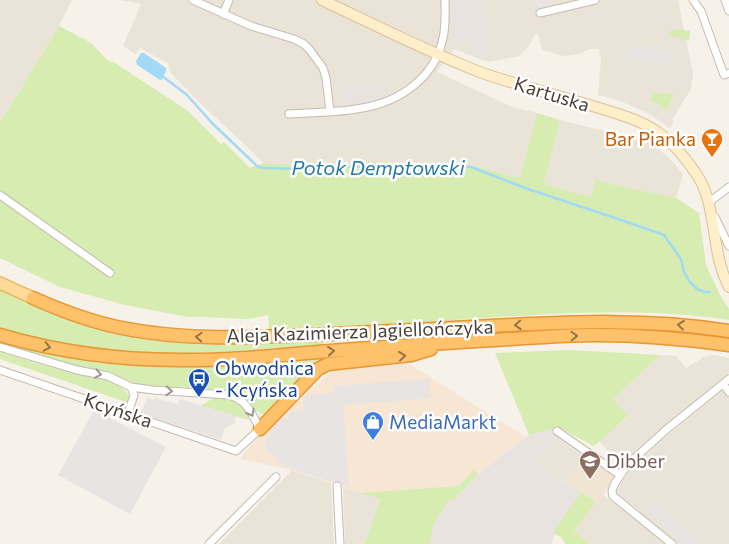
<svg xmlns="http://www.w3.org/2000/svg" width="729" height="544" font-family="Commissioner,sans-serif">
<rect width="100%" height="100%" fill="#f6f1e9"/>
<path fill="#eae3d7" d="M0,0H72L59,26L0,123Z
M120,0H678L693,74L691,89L672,120L674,121L670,128L651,115L623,102L598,95L601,60L599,49H589L580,54L564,56L542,50L538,34H535L529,46L519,56L488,62L454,49L437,72L512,107L537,113L520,178L470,165H430L398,166L384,161L323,167L264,163L194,97L171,73L168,63L140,48L136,54L123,46L141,4Z
M560,120L648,142L656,148L660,150L674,163L683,174L676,198L601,182L597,179L591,197L544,184Z
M660,355L676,356L686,368L703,358L702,357L714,355L729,358V373L621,466L599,441L628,417L613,399Z
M729,385V544H591L574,531L596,502H598L603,495L640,523V511L618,494L617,490L630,469L636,464L663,439Z
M557,437L585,457L566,482L537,464Z
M292,470L331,483L334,544H219Z
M343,487L380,499L365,544H345Z"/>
<path fill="#f8e6d4" d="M409,364L526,437L478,474L454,499L385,501L299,472L240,459L253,442L334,369Z"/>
<path fill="#e8e3de" d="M452,0H485L487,55L477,54L472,50L468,41L452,40Z
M379,81L385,88V99L347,106L340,105L341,99L339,88Z
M558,427L562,429L537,464L581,492L556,528L552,544H430L433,526L448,499H454L478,474L529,435Z"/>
<path fill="#f0e5d2" d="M585,457L615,477L598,503L566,482Z"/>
<path fill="#d6ecb0" d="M59,26L91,43L107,60L115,63L188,111L221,144L224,142L250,168L264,163L323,167L384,161L398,166L430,165H470L520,178L537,113L560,120L544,184L591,197L596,178L601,182L676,198L699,213L706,265L721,297L729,309V320C633,305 536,315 440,321C383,325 326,326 269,329L268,315L248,319L204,317H188L125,305L60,287L0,258V123Z
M680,29L690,31L689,41L669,35L670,31Z
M652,93L674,94L667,110L661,108L662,105L651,101Z
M0,288L41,305L73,322L113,334L172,343L234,344L323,342L324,345L219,352L175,353L147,352L89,348L33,337L0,328Z
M0,341C30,349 59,356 90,361C100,363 110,363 120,364C188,370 255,364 323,358L325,360L270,411L265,414H261L256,411L245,397L236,392L203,388L145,386L134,384L114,375L76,366L0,344Z
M571,350L660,355L613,399L628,416L594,446L558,427L529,435L495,353Z
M0,352C27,360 54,369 82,375C93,378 105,378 115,384C122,387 134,396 128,405C126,407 124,407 121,407L123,401L0,359Z
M216,396C237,399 241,400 249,420L201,406Z
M474,470L478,474L454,499L448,500L433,526L430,544H365L380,499L361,493L459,486Z
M581,492L596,502L574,531L591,544H565L562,538L554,534L556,528Z"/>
<path fill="#e7e4e1" d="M531,0H549L551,12L534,16Z
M643,46L658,48L673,51L671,66L623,57L629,49Z
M430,379L431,398L343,405L349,487L283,466L264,446L273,429L282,418H289V412L304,411L303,399L306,396L334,392V386Z
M148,398L153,400L155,398L178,404L180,399L236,416L235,423L225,428L221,440L140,413Z
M94,410L166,447L130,514L58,475Z
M657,500L664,510L701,542L702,544H684L651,516L652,513L647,507Z"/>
<path fill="#a2daf6" d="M141,53H144L166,68V71L162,79L160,80L137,65L136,61Z"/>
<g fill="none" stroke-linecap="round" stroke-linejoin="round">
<path stroke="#a2daf6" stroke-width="2.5" d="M162,76L186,94L212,123L257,166L263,168L304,169L382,165L413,169L439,166L471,167L525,188L627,222L664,235L681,259L684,272L689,281L697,289L705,292H710"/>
<g stroke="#c5bbae" stroke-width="9">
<path id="street" d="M193,0L251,26L294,39L304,44L309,49L323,68L326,78L330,111
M693,0L701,11L724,75L729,73
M725,0L729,11
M540,13L595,0
M223,14L229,0
M289,114C313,112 338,113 362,108C399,102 435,78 443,38C446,26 445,13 445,0
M0,195L110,273
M709,205L708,203L729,187
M715,217L729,246
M0,347L77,370L108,376L131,387L153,390L229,395C248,401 251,413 260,429L236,451L0,370
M723,384L729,392
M128,413L134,395L131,387
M557,431L620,475
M337,486L340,544
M209,544L276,477
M672,544L613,496L612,491L614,485L627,465L667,429L729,379"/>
</g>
<g stroke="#d9c296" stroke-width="12">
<path id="secondary" d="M322,0C373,24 424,50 477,71C492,77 508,81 524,86C548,93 572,100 596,107C615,113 635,118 653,129C669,139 684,156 695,172C718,203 710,252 729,287"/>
</g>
<g stroke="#ecb761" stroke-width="14">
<path id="primary" d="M0,283L33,298"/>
</g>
<g stroke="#e89631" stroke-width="15">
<path id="highway" d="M33,298C62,311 91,322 122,328C191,342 263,337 333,334C386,331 439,329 491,326C572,322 649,318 729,331
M0,335C58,352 118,360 179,360C229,361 279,355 330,351C385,347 440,343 495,340C529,338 563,335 597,335C641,335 685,339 729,345
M260,429L318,369L328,364L411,355L431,349"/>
</g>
<use href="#street" stroke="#fff" stroke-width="7"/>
<use href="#secondary" stroke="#ffeeca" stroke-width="10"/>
<use href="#primary" stroke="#ffda99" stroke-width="11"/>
<use href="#highway" stroke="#ffc26b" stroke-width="12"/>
</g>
<defs><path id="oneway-chevron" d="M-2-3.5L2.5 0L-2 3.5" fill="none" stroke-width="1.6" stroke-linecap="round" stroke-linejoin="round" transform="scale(1.25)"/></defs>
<g stroke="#92754c">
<use href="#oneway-chevron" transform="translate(518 325) rotate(176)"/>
<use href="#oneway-chevron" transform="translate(681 325) rotate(-174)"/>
<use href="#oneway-chevron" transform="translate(574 336) rotate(-2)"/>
<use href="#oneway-chevron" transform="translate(199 337) rotate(-177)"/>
<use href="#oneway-chevron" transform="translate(47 347) rotate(13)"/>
<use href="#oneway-chevron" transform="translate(331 351) rotate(-5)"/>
<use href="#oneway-chevron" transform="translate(402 356) rotate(-6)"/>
</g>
<g stroke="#9b9691">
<use href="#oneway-chevron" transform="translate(98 374) rotate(11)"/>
<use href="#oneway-chevron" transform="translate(169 391) rotate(3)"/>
<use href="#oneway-chevron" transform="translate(251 413) rotate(61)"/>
</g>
<defs>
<g id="bar-pin" transform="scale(1.125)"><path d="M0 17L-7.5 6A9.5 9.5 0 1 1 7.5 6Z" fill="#e8710a" stroke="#fff"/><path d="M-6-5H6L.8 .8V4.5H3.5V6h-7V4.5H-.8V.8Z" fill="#fff"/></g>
<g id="bus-pin" transform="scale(1.125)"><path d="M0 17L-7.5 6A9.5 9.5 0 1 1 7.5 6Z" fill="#1a4fb4" stroke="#fff"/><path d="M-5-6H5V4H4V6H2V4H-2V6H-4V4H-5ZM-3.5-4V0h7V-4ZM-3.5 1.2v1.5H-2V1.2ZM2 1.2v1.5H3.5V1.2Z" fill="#fff"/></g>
<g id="shop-pin" transform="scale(1.125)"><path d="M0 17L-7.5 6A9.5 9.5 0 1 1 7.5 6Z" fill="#3f7fe0" stroke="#fff"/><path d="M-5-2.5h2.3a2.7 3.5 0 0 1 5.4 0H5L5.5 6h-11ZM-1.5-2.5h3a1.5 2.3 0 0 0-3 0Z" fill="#fff"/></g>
<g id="school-pin" transform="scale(1.125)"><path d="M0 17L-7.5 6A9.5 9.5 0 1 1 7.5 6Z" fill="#8d6e63" stroke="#fff"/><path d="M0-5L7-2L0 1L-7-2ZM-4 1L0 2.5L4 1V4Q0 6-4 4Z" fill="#fff"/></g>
</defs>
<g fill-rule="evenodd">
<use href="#bar-pin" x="712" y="139"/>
<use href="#bus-pin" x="199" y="379"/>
<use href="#shop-pin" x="373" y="422"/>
<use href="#school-pin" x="590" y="461"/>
</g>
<g text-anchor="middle" stroke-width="5" stroke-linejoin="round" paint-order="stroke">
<g font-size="19" fill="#4a4137" stroke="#fff">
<text transform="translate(552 94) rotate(17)" y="7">Kartuska</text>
<text transform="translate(360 331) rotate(-2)" y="7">Aleja Kazimierza Jagiellończyka</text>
<text transform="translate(118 410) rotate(19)" y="7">Kcyńska</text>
</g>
<g font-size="19" fill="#c56008" stroke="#fff" text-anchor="end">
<text x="696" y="146">Bar Pianka</text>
</g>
<g font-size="19" fill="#164399" stroke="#fff" text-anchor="start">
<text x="215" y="375">Obwodnica<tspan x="215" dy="22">- Kcyńska</tspan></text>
</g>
<g font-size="19" fill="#366cbe" stroke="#fff" text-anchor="start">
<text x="389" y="429">MediaMarkt</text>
</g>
<g font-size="19" fill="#785e54" stroke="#fff" text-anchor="start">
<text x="606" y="468">Dibber</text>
</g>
<g font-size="20" font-style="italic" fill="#2479a5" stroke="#fff">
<text x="378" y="175">Potok Demptowski</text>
</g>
</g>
</svg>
